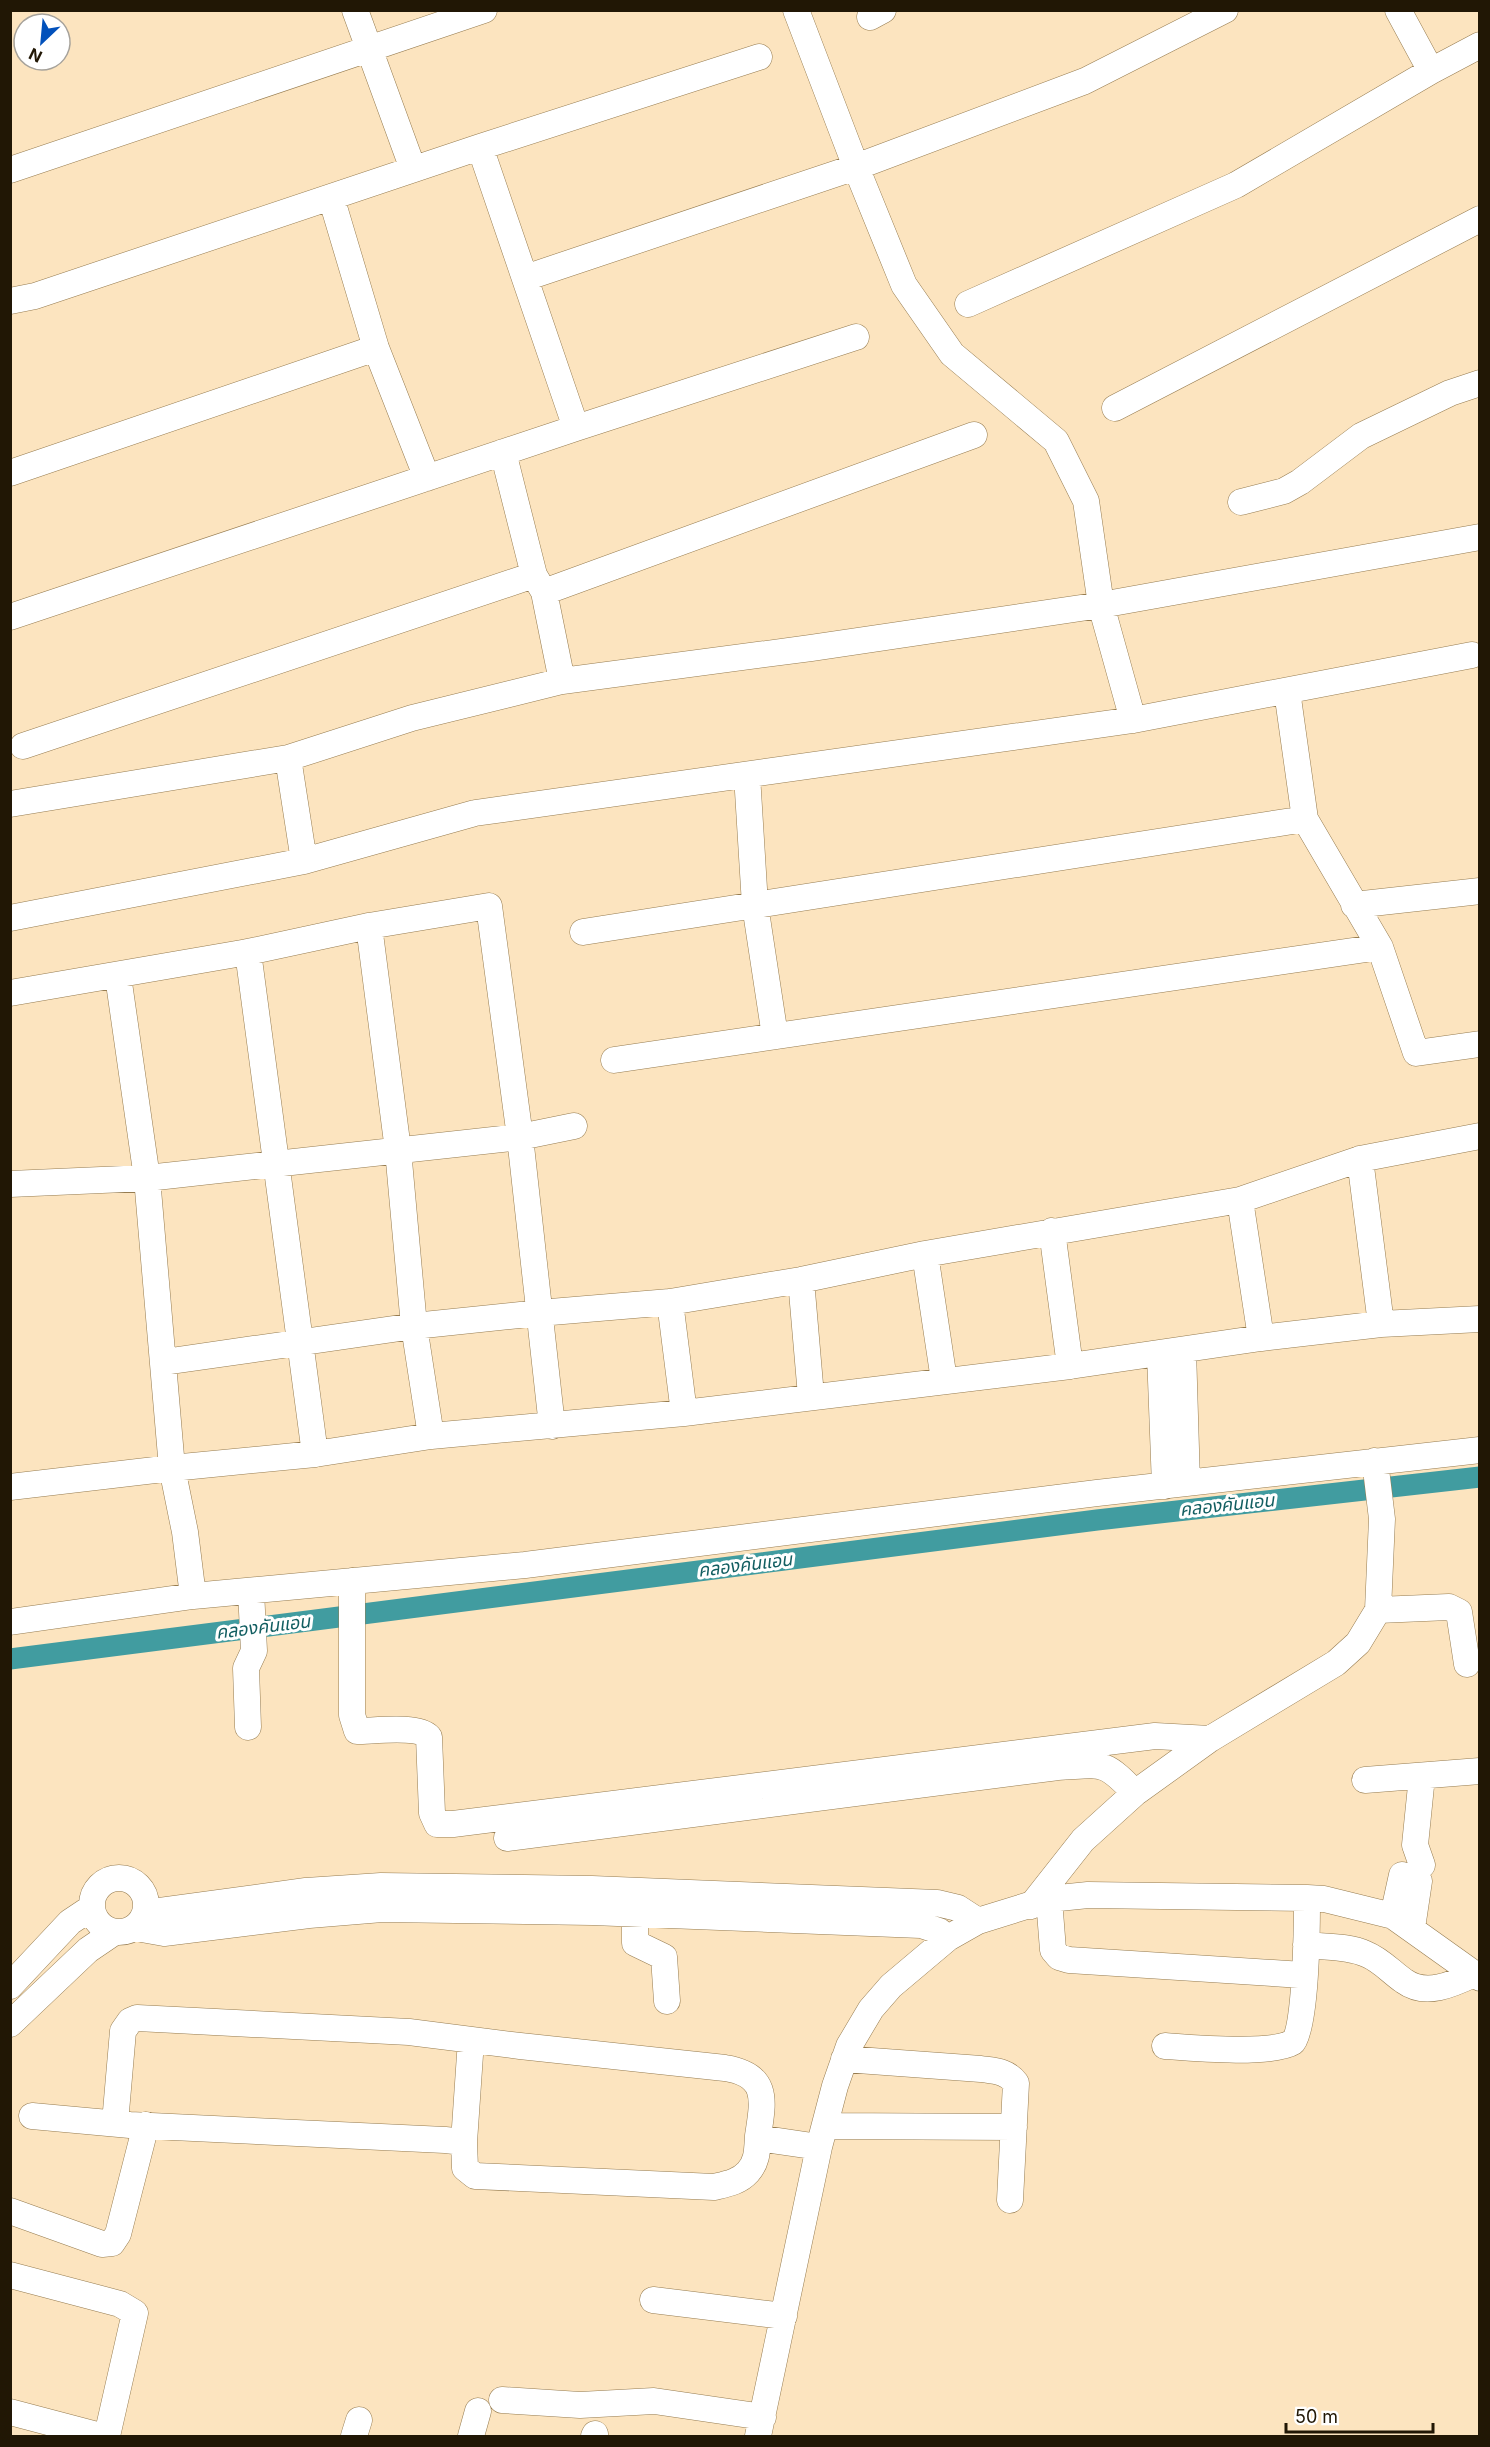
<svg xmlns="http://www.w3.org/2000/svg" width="1490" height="2447" font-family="Inter,'Noto Sans Thai',sans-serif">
<rect width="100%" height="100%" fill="#fce4bf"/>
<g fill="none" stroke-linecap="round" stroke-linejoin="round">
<path stroke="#419ca0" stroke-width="21" d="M10,1659L1097,1520L1480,1477"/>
<g stroke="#967c50" stroke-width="27">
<path id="minor" d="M355,10L413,169
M796,10L856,167L904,285L952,354L1056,441L1086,501L1101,605L1133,720
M1398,10L1431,71
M870,17L883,10
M480,147L576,428
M10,170L484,10
M331,197L376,348L427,478
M525,278L856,167L1085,81L1225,10
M10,301L35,296L480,147L759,57
M968,304L1236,185L1431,71L1480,45
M1115,408L1480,219
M503,452L534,575L544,592L562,681
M10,473L376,348
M1241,502L1284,491L1300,482L1361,436L1450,393L1480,383
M544,592L974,435
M10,617L576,428L856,337
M1287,691L1305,819L1380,947L1416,1053L1480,1044
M23,746L534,575
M288,758L304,861
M747,775L755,905L775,1036
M10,804L288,758L412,718L562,681L811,648L1101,605L1480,537
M1354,905L1480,891
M10,918L304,861L475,813L1133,720L1472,655
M369,926L398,1150L414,1326L431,1436
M583,932L1305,819
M248,952L315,1454
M118,976L147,1178L172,1468L185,1532L193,1596
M10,993L248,952L369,926L489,906L520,1137L552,1426
M614,1060L1380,947
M1360,1159L1381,1324
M10,1184L147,1178L520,1137L574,1126
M1240,1200L1261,1338
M1052,1231L1070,1366
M925,1254L944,1380
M801,1280L811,1396
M670,1302L684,1413
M1183,1350L1187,1483
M1160,1353L1165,1486
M164,1362L414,1326L539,1313L670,1302L801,1280L925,1254L1240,1200L1360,1159L1480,1136
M10,1487L172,1468L315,1454L431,1436L684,1413L1070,1366L1261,1338L1381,1324L1480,1319
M352,1581V1715L357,1731C374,1731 418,1725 429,1737L432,1813L437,1824H453L1155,1736L1210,1739
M1378,1610L1449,1607L1459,1612L1467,1664
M10,1622L193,1596L525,1565L1097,1493L1480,1450
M248,1727L246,1668L254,1651L251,1591
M1365,1780L1480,1771
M507,1838L1058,1767C1102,1765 1103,1759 1135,1793
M1422,1865L1415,1845L1422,1776
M92 1905a27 27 0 1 1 54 0a27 27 0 1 1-54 0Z
M1049,1899L1053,1950L1059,1957L1069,1960L1303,1975
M1031,1906L1083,1840L1135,1793L1210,1739L1336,1663L1358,1643L1378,1610L1382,1519L1375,1461
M145,1913L306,1891L381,1886L592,1889L937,1903L958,1908L978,1921
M635,1914V1943L664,1957L667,2001
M1393,1916L1402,1875
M136,1928L164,1933L309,1915L382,1909L592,1912L921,1925L939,1931L948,1938
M1412,1928L1419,1881
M1306,1945C1324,1947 1349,1946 1366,1954C1381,1960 1391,1972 1404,1981C1426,1997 1453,1984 1474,1974
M10,1986L70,1922L91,1908
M10,2024L88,1950L113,1933
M1165,2046C1192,2048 1272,2055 1293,2042C1306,2034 1307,1919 1307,1898
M844,2059L981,2069C995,2071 1007,2071 1016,2083L1010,2200
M32,2116L130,2125L445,2140L464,2142L465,2168L475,2176L714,2187C727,2184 739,2182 748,2172C758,2161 757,2149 758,2136C763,2102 770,2075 725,2068L520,2046L409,2032L137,2018L130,2021L123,2031L115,2123
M825,2126L1014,2127
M758,2138L819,2147
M464,2142L471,2040
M10,2211L102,2244L112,2243L118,2234L146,2125
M10,2275L120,2304L135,2313L107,2436
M653,2300L784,2316
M502,2400L580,2405L654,2401L763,2417
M10,2412L101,2436
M354,2436L359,2420
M471,2436L478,2411
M594,2436L595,2434
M758,2436L819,2147L835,2086L849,2046L871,2009L891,1986L948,1938L978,1921L1049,1899L1088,1895L1307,1898L1324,1899L1393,1916L1480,1978"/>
</g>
<use href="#minor" stroke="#fff" stroke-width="26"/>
</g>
<g text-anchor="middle" stroke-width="6" stroke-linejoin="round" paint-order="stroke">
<g font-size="18" font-style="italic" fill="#125e61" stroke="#fff">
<text transform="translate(1227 1505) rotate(-6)" y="6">คลองคันแอน</text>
<text transform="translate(745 1565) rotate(-7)" y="6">คลองคันแอน</text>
<text transform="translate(263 1627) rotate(-7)" y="6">คลองคันแอน</text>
</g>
</g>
<rect width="1490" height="2447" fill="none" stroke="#211705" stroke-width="24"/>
<g transform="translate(42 42) rotate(206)"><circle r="28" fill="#ffffff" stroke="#a6a29b" stroke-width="1.5"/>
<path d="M0-4.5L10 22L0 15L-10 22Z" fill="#0251bb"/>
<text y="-9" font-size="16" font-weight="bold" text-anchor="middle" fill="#211705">N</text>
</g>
<path d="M1286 2423v9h147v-9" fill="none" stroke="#211705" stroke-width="3"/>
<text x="1295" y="2423" font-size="18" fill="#211705" stroke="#ffffff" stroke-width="4.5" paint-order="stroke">50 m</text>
</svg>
